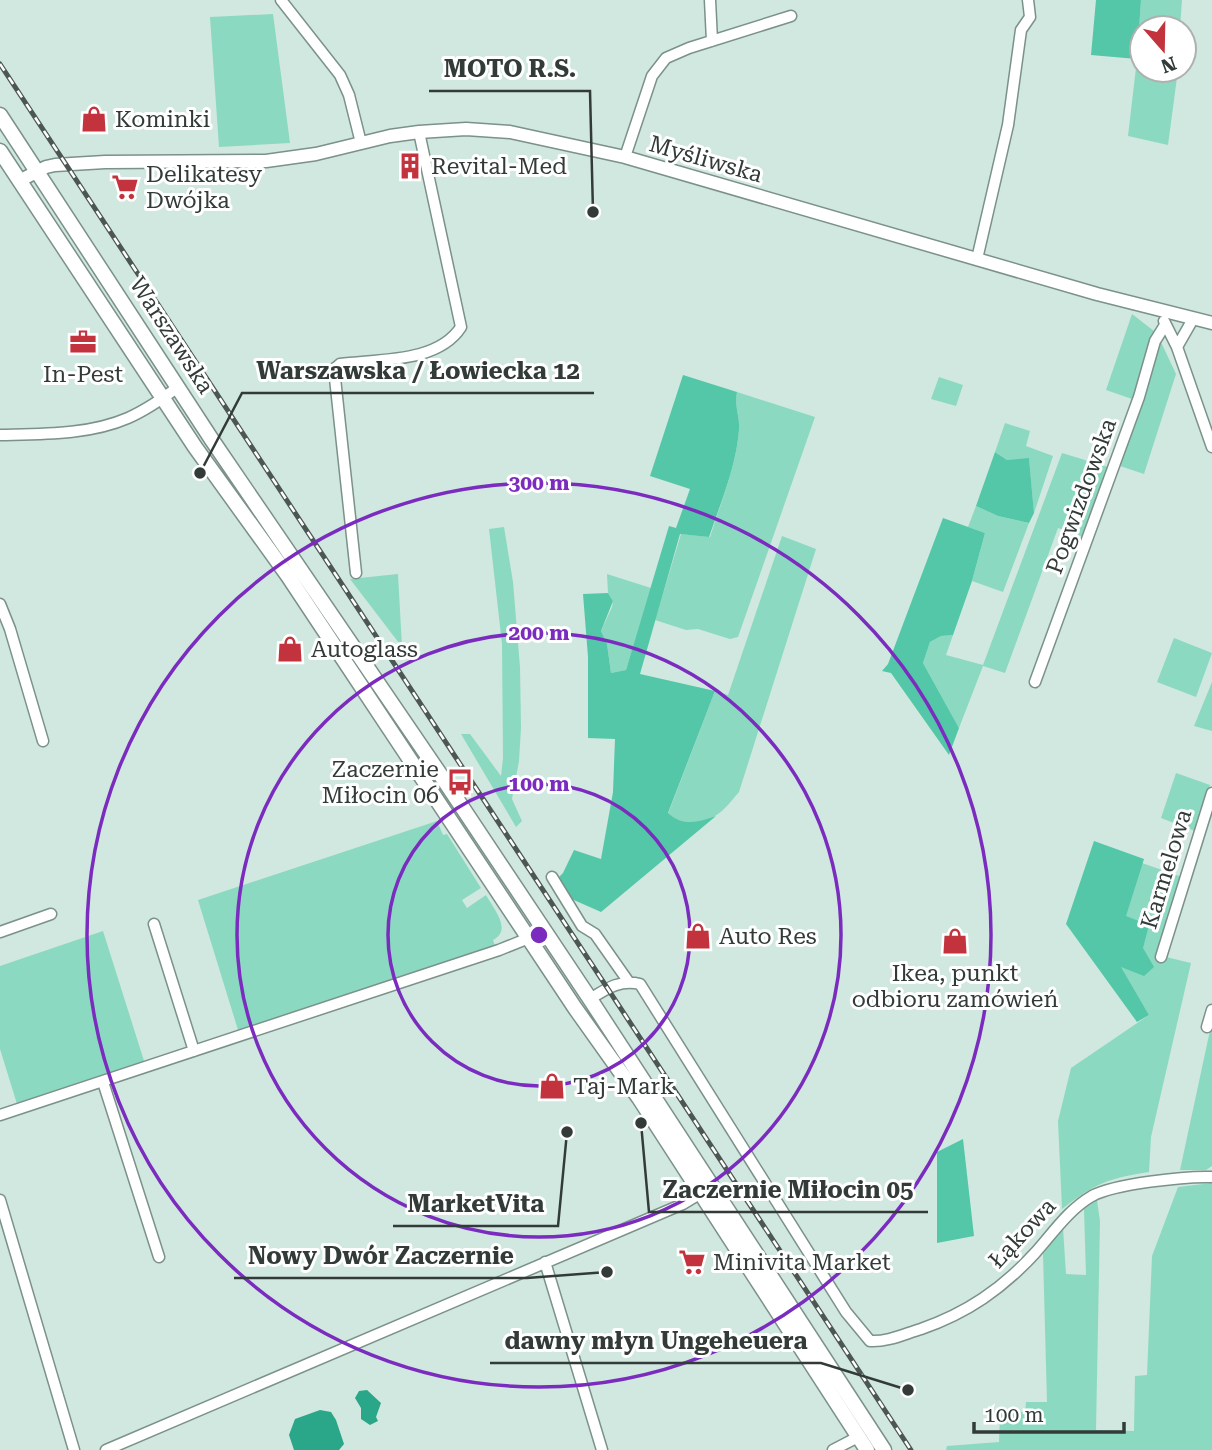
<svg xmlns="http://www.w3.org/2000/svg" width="1212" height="1450" font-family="'Roboto Serif',serif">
<rect width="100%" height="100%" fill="#d0e8df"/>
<path fill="#8cd9c1" d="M1141,0H1182L1180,28H1142V70H1178L1168,145L1128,136L1137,59Z
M273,14L290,143L219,147L210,17Z
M1132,314L1154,331L1132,399L1106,390Z
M1160,340L1176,374L1144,474L1117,465Z
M939,377L963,385L956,406L931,399Z
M737,392L815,417L738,637L730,639L698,629L686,630L655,620L681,534L710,537C721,502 736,467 739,430C740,416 734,406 737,392Z
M1005,423L1030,431L1026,446L1053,456L1034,513L1029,459L1007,460L995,452Z
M1062,453L1108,467L1084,537L1058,528L1005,673L983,666L959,728L923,663L930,642L941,636L953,635L946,655L983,665Z
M976,506L998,516L1029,523L1003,592L972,581L985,533L968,527Z
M504,527L513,582L520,667L521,728L519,761L512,799L522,821L516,827L461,734H470L501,776L503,758L502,644L489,529Z
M782,536L816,549L739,792C732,800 724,811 715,816C701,825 681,825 668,814L715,691L728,695Z
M398,574L402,647L350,579Z
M607,574L651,588L626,670L611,673L607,644L601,631L612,607L613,601L608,593Z
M1174,638L1212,653L1196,697L1157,682Z
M1212,682V731L1194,726Z
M1176,773L1210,785L1195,831L1161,818Z
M437,821L443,835L447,834L481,888L462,900L467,908L486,895C493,908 513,930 493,940L495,946L465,955L446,964L241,1032L238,1030L198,900Z
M1142,863L1182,877L1155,957H1166L1191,963L1151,1137L1149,1172C1106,1179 1096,1183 1062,1209L1058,1121L1071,1068L1149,1015L1120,966L1143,948L1125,916Z
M103,931L145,1064L17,1104L0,1049V966Z
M1212,1021V1166L1206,1170H1180Z
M1212,1183V1450H946L947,1446L999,1442L1000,1413L1025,1412L1026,1402H1047L1043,1254L1063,1228L1066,1274L1086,1275L1084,1209L1097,1200L1100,1221L1096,1430L1134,1431L1135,1376L1147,1375L1152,1256L1178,1187Z"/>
<path fill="#53c7a7" d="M1096,0H1141L1137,59L1091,55Z
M683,375L737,392C734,406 740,416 739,430C736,467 721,502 709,537L680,534L640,674L715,691L668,813C683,827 699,822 716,816L601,912L567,897L558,878L563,873L574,850L601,859L613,792L615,739L588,738V657L583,594L608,593L613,601L601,631L607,644L611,673L626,670L669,526L676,528L690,489L650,476Z
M995,452L1007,460L1029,458L1034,513L1029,523L998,516L976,506Z
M943,518L985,533L972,581L953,635L941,636L930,642L923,663L959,728L949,755L891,673L882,671L888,664Z
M1094,841L1144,859L1126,916L1149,925L1143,948L1154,967L1144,976L1121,967L1149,1015L1137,1022L1066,924Z
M963,1139L974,1236L937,1243V1152Z"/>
<path fill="#2aa688" d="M367,1390L381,1403L376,1417L378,1421L370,1425L361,1419V1408L355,1398L359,1391Z
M320,1410L331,1412L336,1420L344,1444L339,1450H294L289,1435L295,1419Z"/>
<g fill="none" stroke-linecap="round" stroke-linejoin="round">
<g stroke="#7b918a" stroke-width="13">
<path id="minor" d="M281,0L340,75L349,95L361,143
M710,0L712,41
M625,157L652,76L666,58L689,48L791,16
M977,259L1008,125L1021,30L1030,17L1028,0
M1164,321L1177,347L1212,447
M1177,347L1193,319
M0,435C42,434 89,435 128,418C146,410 162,399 178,387
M356,573L334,369L340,364C379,359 438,363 461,327L419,132
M0,604L10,629L43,741
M1035,682L1139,397L1155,341L1165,325
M552,877L582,926L595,934L628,981
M154,924L194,1051
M0,932L51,914
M1161,957L1212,793
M590,999C606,989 620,979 640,984L846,1312L870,1341C888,1342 904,1334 921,1329C967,1313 1002,1289 1035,1253C1053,1233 1068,1210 1092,1196C1114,1184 1185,1176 1212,1177
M1207,1027L1212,1010
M103,1082L159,1257
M0,1115L499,950L544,932
M0,1200L74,1450
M545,1262L602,1450
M106,1450L683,1204L706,1190
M833,1450L858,1437"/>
</g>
<g stroke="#7b918a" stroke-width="15">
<path id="tertiary" d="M19,181L46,167L55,165L105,162L266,161L316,154L390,136L419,132L466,129L510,132L625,157L1097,294L1212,323"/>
</g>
<g stroke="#7b918a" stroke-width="17">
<path id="secondary" d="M0,115L212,440L444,780L590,999L884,1450
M0,151L195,447L288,576L575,1008L639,1098L867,1450"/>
</g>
<use href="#minor" stroke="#fff" stroke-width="10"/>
<use href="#tertiary" stroke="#fff" stroke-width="12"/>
<use href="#secondary" stroke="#fff" stroke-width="14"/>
<g stroke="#4c5753" stroke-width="5">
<path id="rail" d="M0,64L911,1450"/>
</g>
<use href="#rail" stroke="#fff" stroke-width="2.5" stroke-dasharray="8" stroke-linecap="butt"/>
</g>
<g fill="none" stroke="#7b2cbf" stroke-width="3.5">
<circle cx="539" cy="935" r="151"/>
<circle cx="539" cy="935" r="302"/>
<circle cx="539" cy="935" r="452"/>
</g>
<defs>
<g id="shop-bare" transform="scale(2.1)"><path d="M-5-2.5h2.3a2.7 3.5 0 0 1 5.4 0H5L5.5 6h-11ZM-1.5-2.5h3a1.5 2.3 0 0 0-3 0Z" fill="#c3333d" stroke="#fff" stroke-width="2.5" paint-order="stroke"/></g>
<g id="building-bare" transform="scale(2.1)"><path d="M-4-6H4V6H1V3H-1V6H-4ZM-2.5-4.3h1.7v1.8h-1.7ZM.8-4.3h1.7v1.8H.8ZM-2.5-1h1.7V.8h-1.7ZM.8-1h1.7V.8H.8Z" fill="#c3333d" stroke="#fff" stroke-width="2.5" paint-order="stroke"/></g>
<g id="supermarket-bare" transform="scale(2.1)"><path d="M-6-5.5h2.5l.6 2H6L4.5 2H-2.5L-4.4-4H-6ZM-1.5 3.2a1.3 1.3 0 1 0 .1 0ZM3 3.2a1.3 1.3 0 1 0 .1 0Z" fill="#c3333d" stroke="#fff" stroke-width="2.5" paint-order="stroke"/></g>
<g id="office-bare" transform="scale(2.1)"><path d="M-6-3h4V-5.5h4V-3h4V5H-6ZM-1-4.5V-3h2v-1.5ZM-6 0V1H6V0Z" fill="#c3333d" stroke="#fff" stroke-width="2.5" paint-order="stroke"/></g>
<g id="bus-bare" transform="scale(2.1)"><path d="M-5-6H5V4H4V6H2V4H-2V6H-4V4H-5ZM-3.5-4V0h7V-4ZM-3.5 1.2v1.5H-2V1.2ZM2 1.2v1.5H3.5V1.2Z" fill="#c3333d" stroke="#fff" stroke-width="2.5" paint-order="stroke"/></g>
</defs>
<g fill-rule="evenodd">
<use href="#shop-bare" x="94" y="119"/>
<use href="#building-bare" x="410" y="166"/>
<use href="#supermarket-bare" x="125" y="187"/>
<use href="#office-bare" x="83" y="342"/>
<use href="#shop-bare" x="290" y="649"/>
<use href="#bus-bare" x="460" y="782"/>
<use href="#shop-bare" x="698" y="936"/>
<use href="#shop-bare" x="955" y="941"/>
<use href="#shop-bare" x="552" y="1086"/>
<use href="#supermarket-bare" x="692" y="1262"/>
</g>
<g text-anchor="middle" stroke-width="6" stroke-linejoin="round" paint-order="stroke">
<g font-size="23" fill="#323b38" stroke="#fff" text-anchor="start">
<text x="115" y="127">Kominki</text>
<text x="431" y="174">Revital-Med</text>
<text x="146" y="182">Delikatesy<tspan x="146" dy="26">Dwójka</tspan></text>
<text x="83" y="382" text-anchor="middle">In-Pest</text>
<text x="311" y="657">Autoglass</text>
<text x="439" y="777" text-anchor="end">Zaczernie<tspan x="439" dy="26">Miłocin 06</tspan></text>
<text x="719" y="944">Auto Res</text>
<text x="955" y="981" text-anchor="middle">Ikea, punkt<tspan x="955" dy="26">odbioru zamówień</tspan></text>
<text x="573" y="1094">Taj-Mark</text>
<text x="713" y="1270">Minivita Market</text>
</g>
<g font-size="23" fill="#323b38" stroke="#fff">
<text transform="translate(706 159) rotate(16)" y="8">Myśliwska</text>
<text transform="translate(172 335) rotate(57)" y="8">Warszawska</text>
<text transform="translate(1081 496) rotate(-70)" y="8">Pogwizdowska</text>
<text transform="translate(1166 869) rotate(-73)" y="8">Karmelowa</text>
<text transform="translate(1022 1233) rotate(-47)" y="8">Łąkowa</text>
</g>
</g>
<circle cx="539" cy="935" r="10" fill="#7b2cbf" stroke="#fff" stroke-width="3.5"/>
<g font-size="21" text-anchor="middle" font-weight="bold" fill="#7b2cbf" stroke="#fff" stroke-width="6" stroke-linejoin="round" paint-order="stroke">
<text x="539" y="490">300 m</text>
<text x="539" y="640">200 m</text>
<text x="539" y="791">100 m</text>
</g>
<path fill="none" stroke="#323b38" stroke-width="2.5" d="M593 212L590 91H429M200 473L242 393H594M641 1123L649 1212H928M567 1132L558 1226H393M607 1272L527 1278H234M908 1390L821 1363H490"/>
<g fill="#323b38" stroke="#fff" stroke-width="2.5">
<circle cx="593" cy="212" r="7"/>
<circle cx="200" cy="473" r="7"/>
<circle cx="641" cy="1123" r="7"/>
<circle cx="567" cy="1132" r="7"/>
<circle cx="607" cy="1272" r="7"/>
<circle cx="908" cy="1390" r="7"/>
</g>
<g font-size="24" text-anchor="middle" font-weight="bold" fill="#323b38" stroke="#fff" stroke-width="6" stroke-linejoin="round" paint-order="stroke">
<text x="510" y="77">MOTO R.S.</text>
<text x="418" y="379">Warszawska / Łowiecka 12</text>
<text x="788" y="1198">Zaczernie Miłocin 05</text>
<text x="476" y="1212">MarketVita</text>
<text x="381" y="1264">Nowy Dwór Zaczernie</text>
<text x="656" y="1349">dawny młyn Ungeheuera</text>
</g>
<g transform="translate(1163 49) rotate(160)"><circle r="33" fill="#ffffff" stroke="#adb1af" stroke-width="2"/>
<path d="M0-5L12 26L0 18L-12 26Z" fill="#c3333d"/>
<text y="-10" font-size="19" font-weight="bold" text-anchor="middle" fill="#323b38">N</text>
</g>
<path d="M974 1422v10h150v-10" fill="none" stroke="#323b38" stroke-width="3.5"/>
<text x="984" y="1422" font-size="21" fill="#323b38" stroke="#ffffff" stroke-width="5" paint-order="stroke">100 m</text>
</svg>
